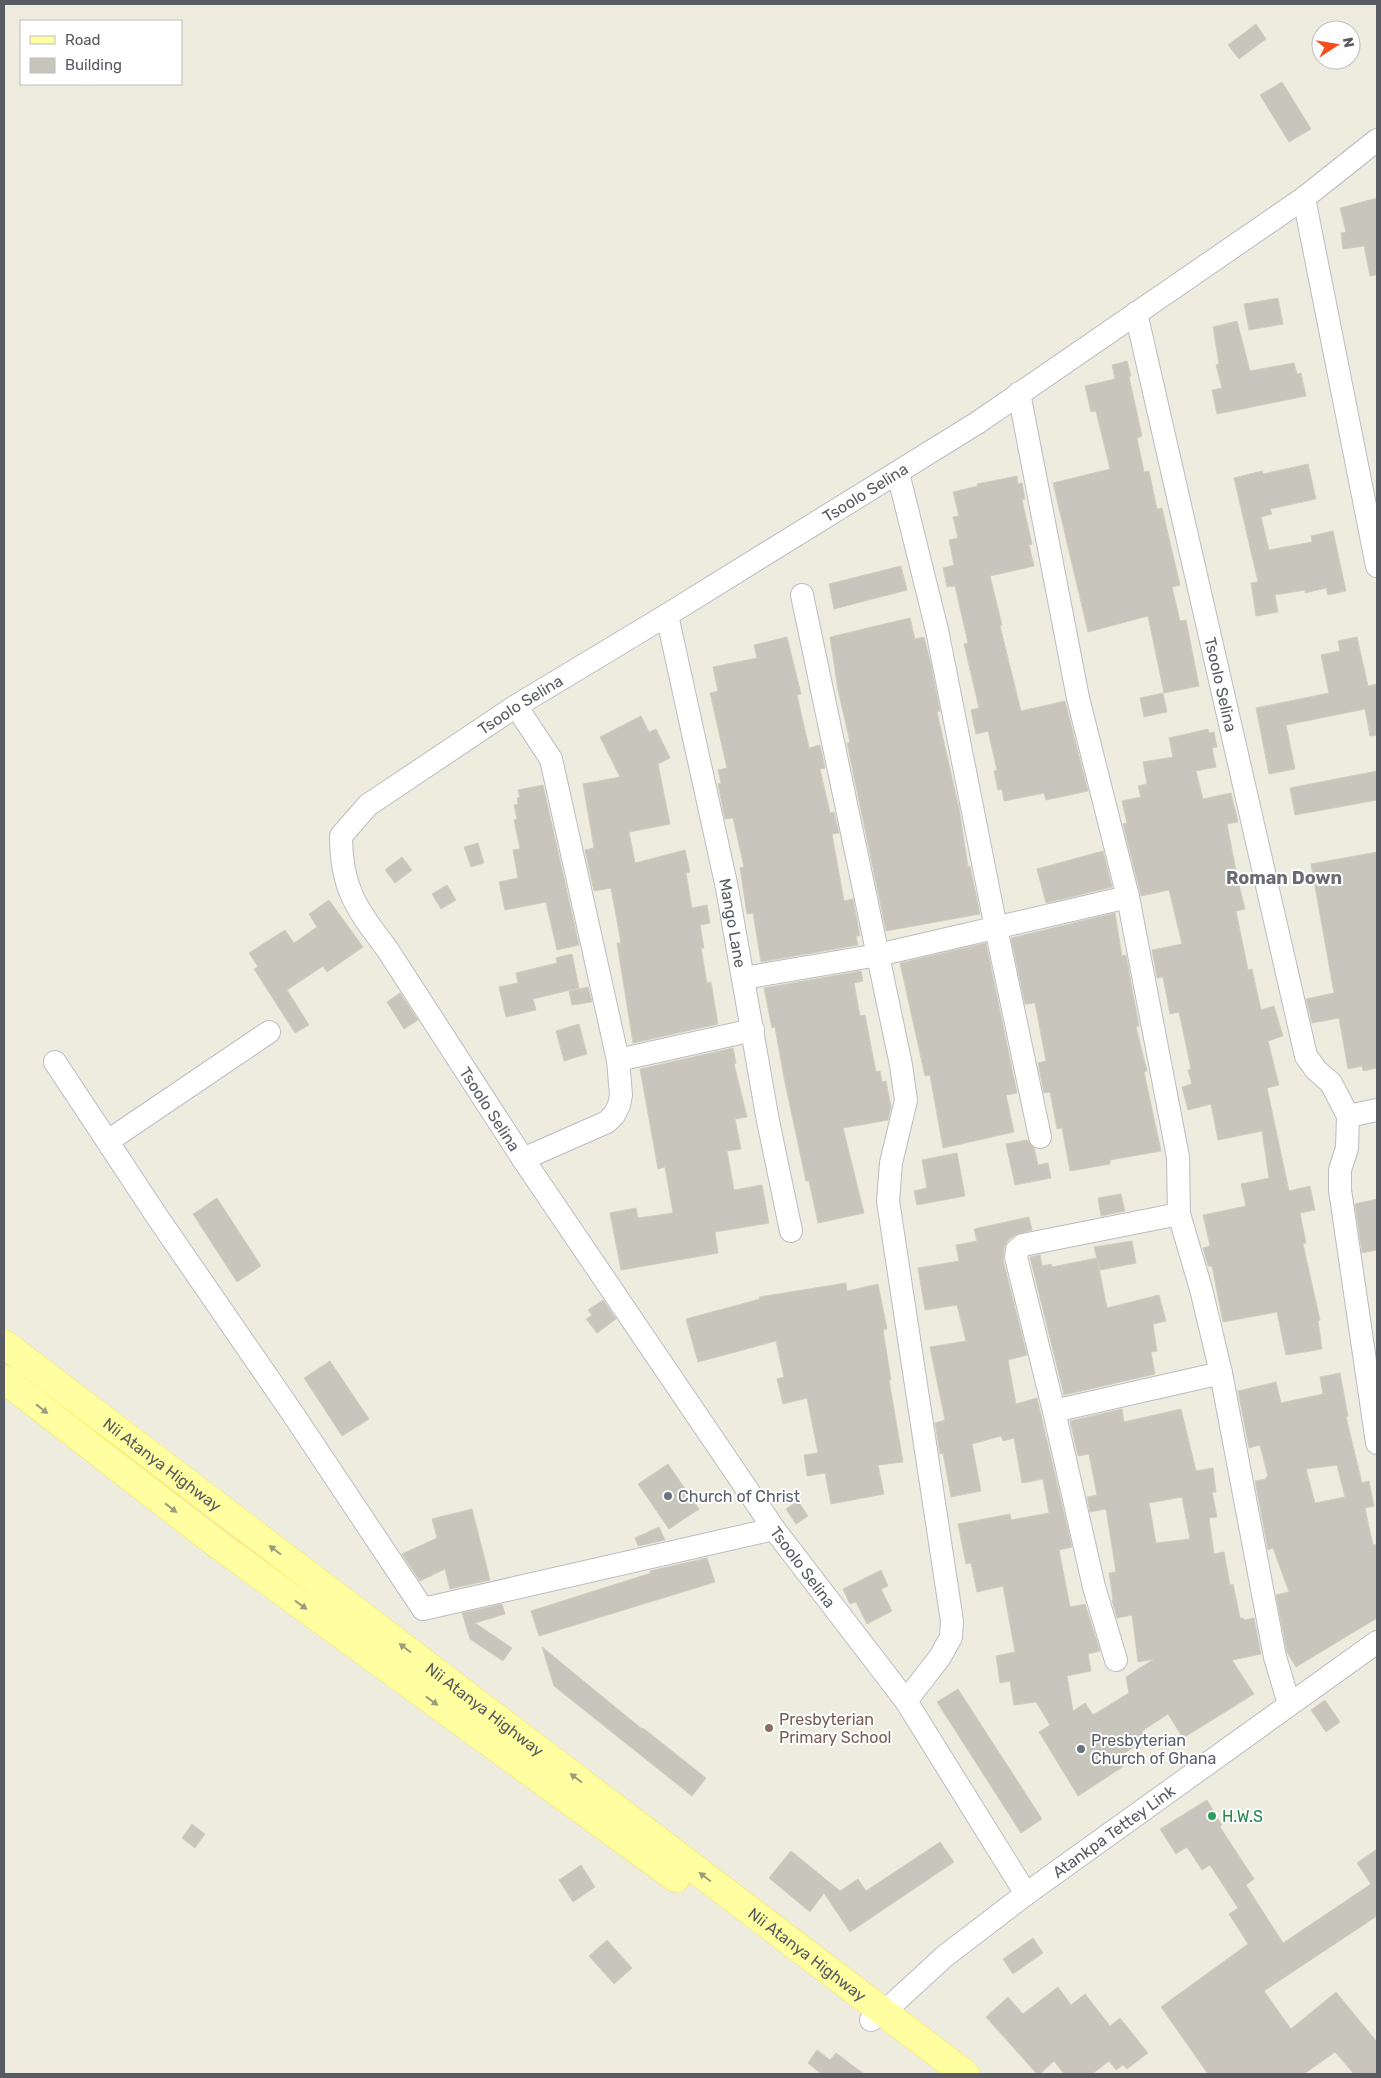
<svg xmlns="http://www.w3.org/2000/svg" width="1381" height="2078" font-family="Rubik,sans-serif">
<rect width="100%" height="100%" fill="#edecdf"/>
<path fill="#c7c5bc" stroke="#d1cebd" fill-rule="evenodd" d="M1256,24L1266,39L1239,59L1228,45Z
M1282,82L1311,129L1289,142L1260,95Z
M1377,198V275L1370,276L1364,246L1343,249L1341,233L1346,232L1340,208Z
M1278,298L1283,324L1249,330L1244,304Z
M1237,321L1250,371L1294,363L1297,374L1301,373L1306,396L1217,414L1212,390L1222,388L1216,365L1219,364L1213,327Z
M1127,361L1131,376L1129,377L1142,436L1137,438L1144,472L1149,471L1157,509L1162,508L1180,585L1172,587L1180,621L1186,620L1199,686L1164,693L1148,616L1088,632L1053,483L1110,469L1096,411L1091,412L1085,386L1115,379L1112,365Z
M1308,464L1316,499L1270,509L1272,514L1261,517L1269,550L1312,542L1311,536L1333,531L1346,591L1328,595L1326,588L1305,593V590L1275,595L1278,612L1256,616L1251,583L1258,582L1234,478L1262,471L1263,474Z
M1017,476L1018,484L1022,483L1025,499L1022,500L1032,544L1029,545L1034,566L990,576L1002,625L1000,626L1021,711L1065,701L1088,791L1046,800L1044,793L1004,801L1002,789L998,790L994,771L997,770L988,731L976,734L971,710L979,708L964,644L968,643L955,586L947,587L943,568L954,565L949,540L958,538L953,517L959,516L953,492L978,486L977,484Z
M901,566L907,590L834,609L829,584Z
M910,618L915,639L924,637L931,665L940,711L937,712L959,808L968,867L970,866L980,914L886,931L847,743L850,742L838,690L830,637Z
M787,637L801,694L797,695L809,748L820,745L825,768L820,769L830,813L834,812L839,833L832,834L844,901L853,899L860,936H856L858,945L761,962L753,913L747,914L740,868L744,867L733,818L725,819L718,784L721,783L718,770L727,768L710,693L718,691L713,667L757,658L754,645Z
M1357,637L1368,686L1377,684V735L1370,736L1365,709L1286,725L1295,769L1269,774L1256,708L1329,693L1321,655L1340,651L1338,641Z
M1163,693L1167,712L1144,717L1140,698Z
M641,716L649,732L656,729L670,758L658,764L670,824L629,832L635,863L685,850L690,872L686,873L692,908L707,905L710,923L700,925L704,948H701L707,983L711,982L718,1024L633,1043L617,943H621L611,888L594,891L585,850L594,848L583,784L620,777L600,737Z
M1208,729L1209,733L1214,732L1217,747L1212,748L1216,767L1196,771L1203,799L1231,793L1238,822L1227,824L1238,881L1245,909L1236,911L1248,970L1252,969L1261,1010L1274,1006L1283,1036L1268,1041L1279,1085L1267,1088L1289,1191L1310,1186L1315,1210L1300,1213L1306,1243L1303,1244L1320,1320L1318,1321L1322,1349L1286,1355L1277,1312L1223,1322L1212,1266H1208L1203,1248L1210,1246L1203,1215L1246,1206L1241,1184L1269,1178L1262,1131L1218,1140L1211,1104L1188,1110L1182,1087L1192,1084L1188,1070L1191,1069L1179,1012L1170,1014L1163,977L1157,978L1152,950L1182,944L1169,890L1141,896L1123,824L1127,823L1122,801L1141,797L1138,786L1147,784L1143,762L1173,757L1169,738Z
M1377,771V800L1295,815L1290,788Z
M543,785L579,945L557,950L546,902L505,910L499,882L518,878L513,850L520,849L514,820L517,819L514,805L518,804L517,798L520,797L518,790Z
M478,843L484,863L471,867L464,847Z
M1103,851L1112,887L1046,903L1037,869Z
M1377,852V1068L1363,1071L1362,1066L1348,1069L1339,1018L1312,1023L1306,999L1334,993L1311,864Z
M402,857L412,870L395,883L385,870Z
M447,885L456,900L441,909L432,894Z
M329,900L363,947L327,972L323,966L287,990L309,1025L295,1033L254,969L258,967L249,953L285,930L294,943L317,927L309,914Z
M1115,913L1122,956L1126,955L1139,1026L1136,1027L1147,1071L1144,1072L1161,1151L1110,1160V1164L1070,1171L1062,1128L1057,1129L1050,1092L1044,1093L1038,1063L1046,1061L1035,1003L1025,1004L1011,938Z
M986,943L1017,1093L1006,1095L1014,1132L943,1148L930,1075L925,1076L900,963Z
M572,954L579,988L533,999L536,1010L506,1017L499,987L518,983L516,973L557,963L556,958Z
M861,971L863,981L854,983L860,1016L865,1015L876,1072L880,1071L882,1082L886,1081L891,1107L888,1120L843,1128L864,1213L818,1223L809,1181H806L784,1078L775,1027L772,1028L764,988Z
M588,987L592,1002L572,1005L569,991Z
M400,993L418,1020L404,1029L387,1002Z
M579,1024L587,1054L564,1061L556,1031Z
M733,1048L736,1063L734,1064L747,1117L735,1119L741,1149L727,1151L734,1190L762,1185L769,1223L715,1232L718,1253L621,1270L610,1213L636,1208L638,1218L673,1213L665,1167L658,1169L640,1069Z
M1027,1140L1034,1148L1038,1165L1048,1163L1051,1178L1015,1185L1006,1144Z
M957,1153L965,1196L917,1205L914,1191L927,1188L922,1160Z
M1121,1194L1125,1211L1101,1216L1098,1198Z
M217,1198L261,1266L237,1282L193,1214Z
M1377,1199V1250L1362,1253L1355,1204Z
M1029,1217L1032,1230L1015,1235L1008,1240L1004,1248L1003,1260L1027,1355L1008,1360L1016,1404L1037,1398L1072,1547L1059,1550L1070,1607L1085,1604L1100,1651L1088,1654L1091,1671L1067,1676L1073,1711L1085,1703L1093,1715L1129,1693L1126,1677L1154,1659L1138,1662L1132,1615L1117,1618L1112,1600L1113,1599L1109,1573L1116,1572L1106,1509L1090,1512L1087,1497L1097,1495L1089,1454L1078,1456L1070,1421L1122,1409L1124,1422L1181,1409L1196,1471L1213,1468L1216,1492H1212L1217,1517L1209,1518L1214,1554L1224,1552L1230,1585L1233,1584L1240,1618H1243L1244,1620L1254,1618L1261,1654L1232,1660L1254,1694L1183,1738L1168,1714L1142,1731L1147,1739L1118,1757L1124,1766L1078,1796L1039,1732L1050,1725L1036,1702L1014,1705L1010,1681L1000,1683L996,1656L1015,1652L1003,1586L977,1592L971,1563L966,1564L958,1524L1010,1514L1011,1520L1049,1513L1043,1479L1022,1483L1014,1438L1003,1441L1001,1436L972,1444L981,1491L951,1497L943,1453L940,1454L935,1423L945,1420L930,1347L966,1341L957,1305L925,1310L918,1268L959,1261L956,1245L977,1241L974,1229ZM1182,1497L1190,1539L1156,1543L1149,1503Z
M1132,1241L1136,1263L1100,1270L1094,1247Z
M1040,1255L1042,1266L1051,1264L1052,1267L1097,1258L1107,1308L1159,1295L1166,1321L1153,1324L1157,1351L1151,1352L1155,1374L1064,1395L1030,1257Z
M846,1283L847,1291L878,1284L887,1329L883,1330L891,1380H889L903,1462L878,1465L884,1494L831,1504L825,1473L807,1476L804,1455L818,1453L807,1398L783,1404L777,1379L784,1377L776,1341L698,1362L686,1319L760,1299L759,1297Z
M603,1300L616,1319L597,1333L586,1319L592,1315L588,1310Z
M330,1361L369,1419L342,1436L304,1378Z
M1340,1373L1348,1416L1346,1417L1362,1483L1369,1481L1374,1506L1365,1508L1373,1545L1377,1544V1618L1296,1667L1287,1652L1276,1595L1289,1592L1273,1548L1268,1550L1255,1481L1266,1479V1477H1268L1260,1445L1249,1448L1238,1391L1276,1382L1281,1403L1323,1394L1320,1377ZM1337,1465L1345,1497L1315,1503L1306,1469Z
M668,1464L699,1509L669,1529L638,1484Z
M798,1501L808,1516L796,1524L786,1509Z
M472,1509L490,1580L450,1589L445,1569L420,1581L402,1554L437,1538L432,1519Z
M659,1527L665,1540L638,1546L635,1538Z
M707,1558L715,1582L539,1636L531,1611L651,1573L650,1571Z
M881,1570L888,1586L881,1589L892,1611L867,1624L856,1602L850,1604L843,1589Z
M502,1604L505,1614L475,1623L512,1648L503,1661L470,1639L462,1613Z
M542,1647L642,1729L643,1728L706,1778L692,1796L554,1686Z
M958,1689L1042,1819L1021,1833L937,1702Z
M1325,1700L1340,1722L1326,1732L1311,1710Z
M1207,1800L1222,1825L1220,1827L1254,1879L1246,1885L1283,1943L1371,1884L1357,1863L1377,1849V1916L1264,1991L1291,2029L1336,1992L1377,2042V2074H1354L1335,2052L1304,2074H1208L1161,2007L1248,1944L1229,1914L1238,1908L1210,1865L1202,1870L1187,1847L1176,1854L1160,1829Z
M192,1824L205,1834L195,1848L182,1838Z
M940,1842L954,1862L850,1932L824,1893L810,1912L769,1878L791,1851L840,1891L858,1879L866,1891Z
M581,1865L595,1887L573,1902L559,1880Z
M1033,1938L1043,1953L1013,1974L1003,1959Z
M607,1940L632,1968L614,1984L589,1956Z
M1058,1987L1071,2005L1085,1994L1110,2026L1120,2018L1148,2053L1127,2069L1123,2065L1116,2070L1109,2061L1092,2074H1064L1054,2061L1040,2074H1037L986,2017L1008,1997L1023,2014Z
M817,2050L830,2060L836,2053L864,2074H819L820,2073L808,2063Z"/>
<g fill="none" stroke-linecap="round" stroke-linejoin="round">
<g stroke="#babcc2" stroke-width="24">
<g id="minor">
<path d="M1304,198L1377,566"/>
<path id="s1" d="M1136,313L1306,1056L1316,1070L1331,1083L1348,1116L1347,1148L1340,1170V1190L1377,1443"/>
<path d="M1019,393L1078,698L1128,897L1178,1157L1179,1214L1201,1289L1221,1373L1275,1657L1289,1704"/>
<path d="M898,473L937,630L996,928L1040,1137"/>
<path d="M802,595L901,1065L906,1100L891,1163L888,1201L952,1621L951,1637L940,1657L906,1701"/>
<path id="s2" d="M667,615L727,888L768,1121L791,1231"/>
<path d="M516,706L551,759L618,1060L621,1095L619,1105L614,1115L607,1122L523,1159"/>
<path d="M744,978L878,955L1128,897"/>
<path d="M618,1060L753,1030"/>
<path d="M55,1062L158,1218L293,1414L423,1609L774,1529"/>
<path d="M1348,1116L1377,1110"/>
<path d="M108,1141L269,1032"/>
<path d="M1054,1411L1221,1373"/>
<path d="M1116,1660L1094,1587L1054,1411L1016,1257L1017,1250L1023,1245L1179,1214"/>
<path id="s3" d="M1026,1894L906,1701L774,1529L523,1159L387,949C357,909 341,889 341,836L368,805L516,706L667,615L977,423L1304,198L1377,140"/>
<path id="s4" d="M871,2020L883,2013L945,1956L1026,1894L1377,1642"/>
</g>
</g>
<g stroke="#fbe449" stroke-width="29">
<g id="primary">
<path id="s5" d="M4,1344L965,2074"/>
<path d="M4,1379L216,1543L676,1878"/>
</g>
</g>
<use href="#minor" stroke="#fff" stroke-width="22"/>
<use href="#primary" stroke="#fffea1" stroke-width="28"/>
</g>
<defs><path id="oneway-solid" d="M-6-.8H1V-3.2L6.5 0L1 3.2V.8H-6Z" transform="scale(1.25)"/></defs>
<g fill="#9b9c7b">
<use href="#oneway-solid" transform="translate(42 1409) rotate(38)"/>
<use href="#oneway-solid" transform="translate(171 1508) rotate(38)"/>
<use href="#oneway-solid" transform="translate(275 1550) rotate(-143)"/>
<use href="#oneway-solid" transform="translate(301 1605) rotate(36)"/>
<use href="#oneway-solid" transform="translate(405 1648) rotate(-143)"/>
<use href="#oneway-solid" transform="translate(432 1701) rotate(36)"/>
<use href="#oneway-solid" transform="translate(576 1778) rotate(-143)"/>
<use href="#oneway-solid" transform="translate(705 1877) rotate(-143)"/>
</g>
<g fill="#6b7280" stroke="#fff" stroke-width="2">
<circle cx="668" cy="1496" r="5"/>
<circle cx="1081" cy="1749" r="5"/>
</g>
<circle fill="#8d6e63" stroke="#fff" stroke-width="2" cx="769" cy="1728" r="5"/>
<circle fill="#2e9e5b" stroke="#fff" stroke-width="2" cx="1212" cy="1816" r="5"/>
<g text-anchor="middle" stroke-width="4" stroke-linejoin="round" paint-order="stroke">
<g font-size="16" fill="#585b61" stroke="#fff">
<text dy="6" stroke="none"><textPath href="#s3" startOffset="1895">Tsoolo Selina</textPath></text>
<text dy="6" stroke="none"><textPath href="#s1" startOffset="381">Tsoolo Selina</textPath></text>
<text dy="6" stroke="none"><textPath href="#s3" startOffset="1490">Tsoolo Selina</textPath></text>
<text dy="6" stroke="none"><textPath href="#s2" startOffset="315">Mango Lane</textPath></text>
<text transform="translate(490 1109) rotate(57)" y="6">Tsoolo Selina</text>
<text dy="6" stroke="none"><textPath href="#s5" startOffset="199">Nii Atanya Highway</textPath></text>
<text transform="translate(803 1567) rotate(53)" y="6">Tsoolo Selina</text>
<text dy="6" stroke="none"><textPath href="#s5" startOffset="604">Nii Atanya Highway</textPath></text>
<text dy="6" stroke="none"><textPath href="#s4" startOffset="308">Atankpa Tettey Link</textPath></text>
<text dy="6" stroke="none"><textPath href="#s5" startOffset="1009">Nii Atanya Highway</textPath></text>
</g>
<g font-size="16" fill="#5b616d" stroke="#fff" text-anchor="start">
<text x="678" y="1502">Church of Christ</text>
<text x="1091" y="1746">Presbyterian<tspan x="1091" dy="18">Church of Ghana</tspan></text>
</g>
<g font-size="16" fill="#785e54" stroke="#fff" text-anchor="start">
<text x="779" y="1725">Presbyterian<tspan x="779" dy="18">Primary School</tspan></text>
</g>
<g font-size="16" fill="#27864d" stroke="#fff" text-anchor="start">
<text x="1222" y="1822">H.W.S</text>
</g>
<g font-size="18" font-weight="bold" fill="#696d73" stroke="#fff">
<text x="1284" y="884">Roman Down</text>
</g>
</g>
<rect width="1381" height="2078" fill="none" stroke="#585b61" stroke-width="10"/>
<rect x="20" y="20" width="162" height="65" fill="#ffffff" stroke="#bcbdc0"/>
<rect x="30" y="36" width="25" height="8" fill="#fffea1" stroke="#bcbdc0"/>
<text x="65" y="45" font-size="15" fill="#585b61">Road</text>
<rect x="30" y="58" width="25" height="15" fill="#c7c5bc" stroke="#bcbdc0"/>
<text x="65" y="70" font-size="15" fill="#585b61">Building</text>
<g transform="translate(1336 45) rotate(78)"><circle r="24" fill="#ffffff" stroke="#bcbdc0"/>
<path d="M0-4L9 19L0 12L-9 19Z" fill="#f54e1c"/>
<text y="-8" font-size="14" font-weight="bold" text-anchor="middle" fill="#585b61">N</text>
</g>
</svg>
